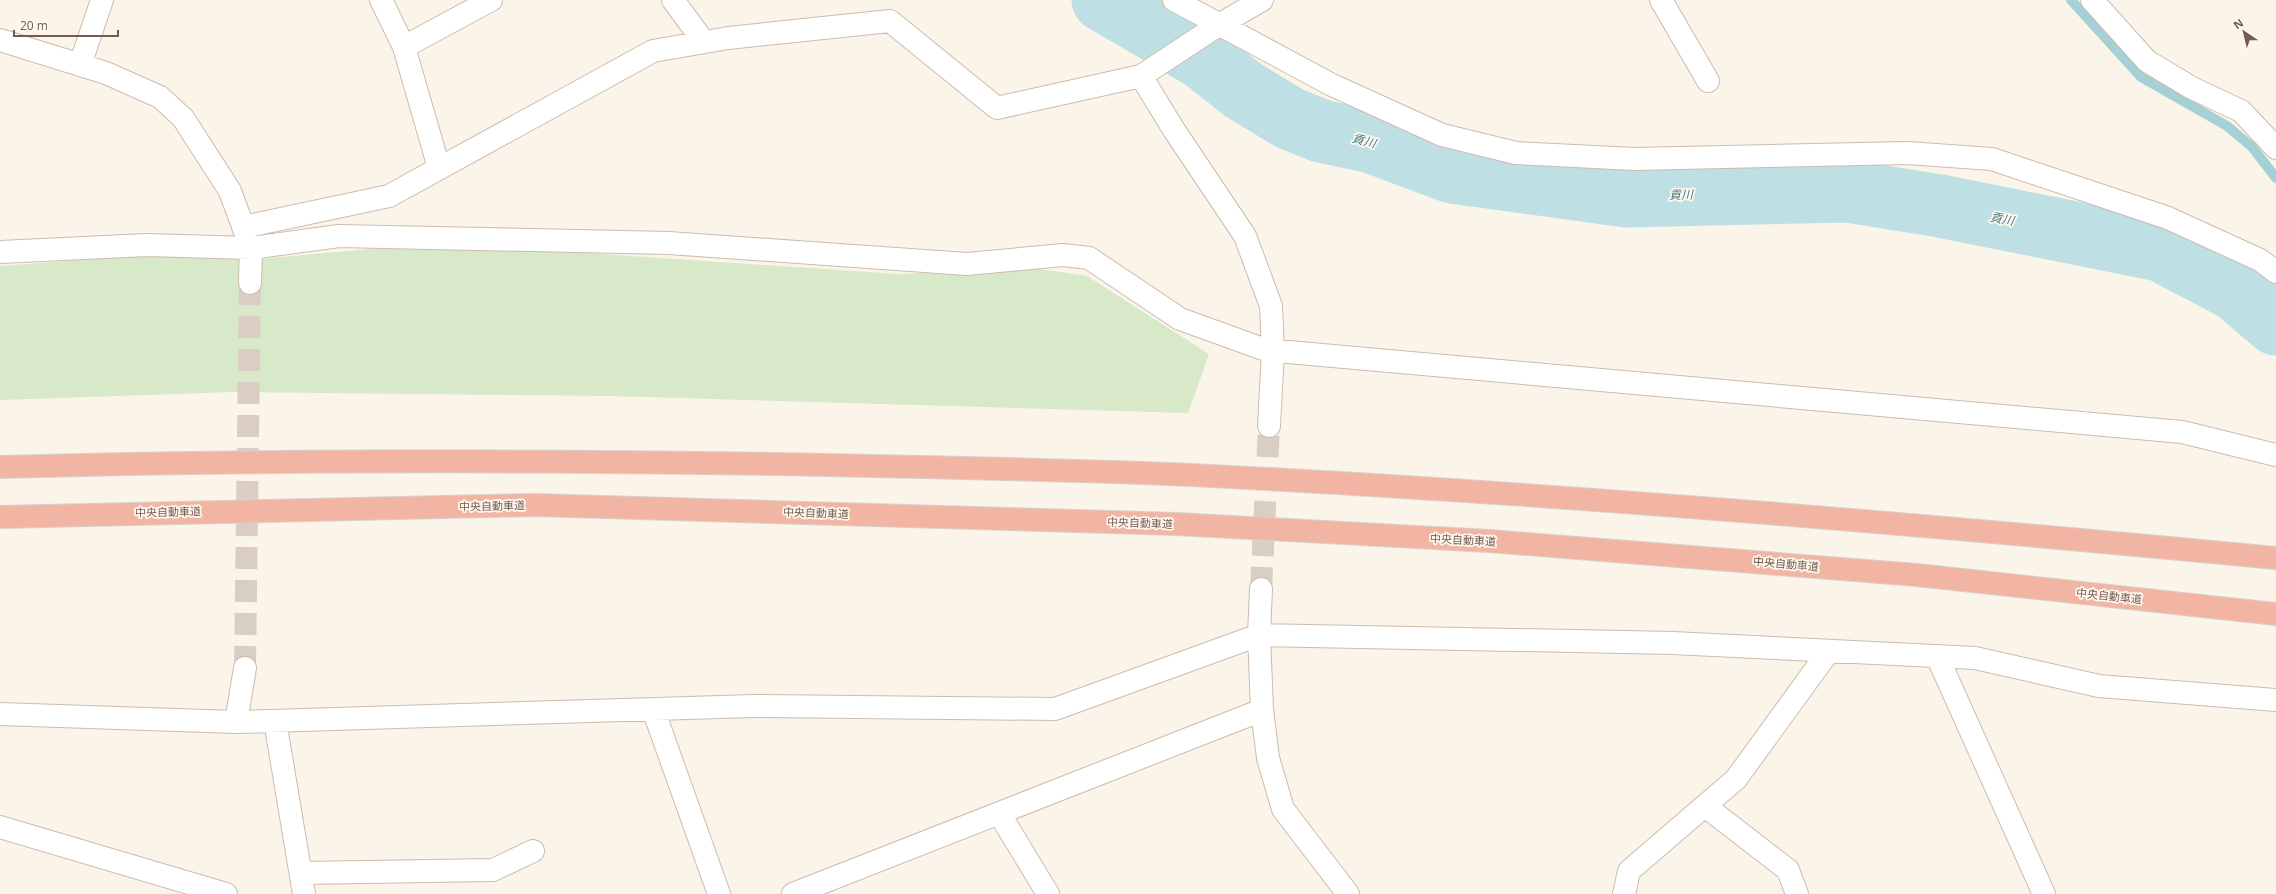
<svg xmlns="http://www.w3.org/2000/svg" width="2276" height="894" font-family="'Open Sans','Noto Sans JP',sans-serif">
<rect width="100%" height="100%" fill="#fbf4e9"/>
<path fill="#d7e9c8" d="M370,249L542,250L898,274L1039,269L1087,276L1209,354L1188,413L609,396L234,392L0,400V266L145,255L249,260Z"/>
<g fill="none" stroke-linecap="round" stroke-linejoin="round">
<path stroke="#a5d0d6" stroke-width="10" d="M2071,0L2141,77L2227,126L2252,147L2276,178"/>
<path stroke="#bee0e4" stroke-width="63" d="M1103,0L1204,59L1243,90L1289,118L1321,131L1372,142L1452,172L1627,196L1847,191L1940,206L2160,250L2236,290L2276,324"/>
<path stroke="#dacec2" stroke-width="22" stroke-dasharray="22 11" stroke-linecap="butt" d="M1261,589L1269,426
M245,668L250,283"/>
<g stroke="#cdbbaf" stroke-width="24">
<path id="minor" d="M381,0L404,47L439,168
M673,0L704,42
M1174,0L1332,85L1442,135L1516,153L1635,159L1907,153L1992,159L2168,218L2260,260L2276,272
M1661,0L1708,81
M2092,0L2147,61L2192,88L2241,111L2276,148
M0,40L106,73L160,97L183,118L230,191L251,248L250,283
M404,47L491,0
M80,65L102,0
M1141,76L1174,130L1245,236L1271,306L1273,351L1269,426
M243,227L389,196L653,51L728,38L890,21L997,108L1141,76L1217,26L1262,0
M0,252L147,245L251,248L339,236L669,243L967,264L1063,255L1089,258L1180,319L1266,350L2182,432L2276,455
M1261,589L1259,635L1262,710L1268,758L1283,809L1348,894
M1937,656L2044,894
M653,709L719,894
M0,714L236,722L753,706L1055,709L1259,635L1673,643L1975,658L2099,686L2276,700
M275,721L304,894
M236,722L245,668
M1705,806L1788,870L1797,894
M999,813L1048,894
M0,827L226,894
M301,873L493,870L533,851
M793,894L1262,710
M1624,894L1629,871L1736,779L1829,651"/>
</g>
<g stroke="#d8d1cd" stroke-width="24">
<path id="highway" d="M0,467C260,460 519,460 779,464C916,467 1054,469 1191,475C1554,493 1915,524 2276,558
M0,517L536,505L1177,524L1489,541L1917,575L2276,614"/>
</g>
<use href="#minor" stroke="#fff" stroke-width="22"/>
<use href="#highway" stroke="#f2b5a4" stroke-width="22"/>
</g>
<g text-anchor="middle" stroke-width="3.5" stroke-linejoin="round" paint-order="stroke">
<g font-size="11" fill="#755a4e" stroke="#fef8ef">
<text transform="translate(492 506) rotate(-1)" y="4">中央自動車道</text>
<text transform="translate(168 512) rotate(-1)" y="4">中央自動車道</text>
<text transform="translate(816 513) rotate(2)" y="4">中央自動車道</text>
<text transform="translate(1140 523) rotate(2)" y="4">中央自動車道</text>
<text transform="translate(1463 540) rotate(3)" y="4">中央自動車道</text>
<text transform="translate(1786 564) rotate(5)" y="4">中央自動車道</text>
<text transform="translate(2109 596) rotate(6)" y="4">中央自動車道</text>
</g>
<g font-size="12" font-style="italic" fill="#45787f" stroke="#fef8ef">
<text transform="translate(1364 141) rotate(15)" y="4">貢川</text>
<text transform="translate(1681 195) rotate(-1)" y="4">貢川</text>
<text transform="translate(2002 219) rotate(11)" y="4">貢川</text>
</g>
</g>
<g transform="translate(2244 32) rotate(325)" stroke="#fef8ef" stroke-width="3" paint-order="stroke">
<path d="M0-3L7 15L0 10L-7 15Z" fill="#755a4e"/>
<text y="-6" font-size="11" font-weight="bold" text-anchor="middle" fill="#755a4e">N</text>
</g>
<path d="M14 30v6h104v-6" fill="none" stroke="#755a4e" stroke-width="2"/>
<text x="20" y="30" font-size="12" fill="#755a4e" stroke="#fef8ef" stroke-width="3" paint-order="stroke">20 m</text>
</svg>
